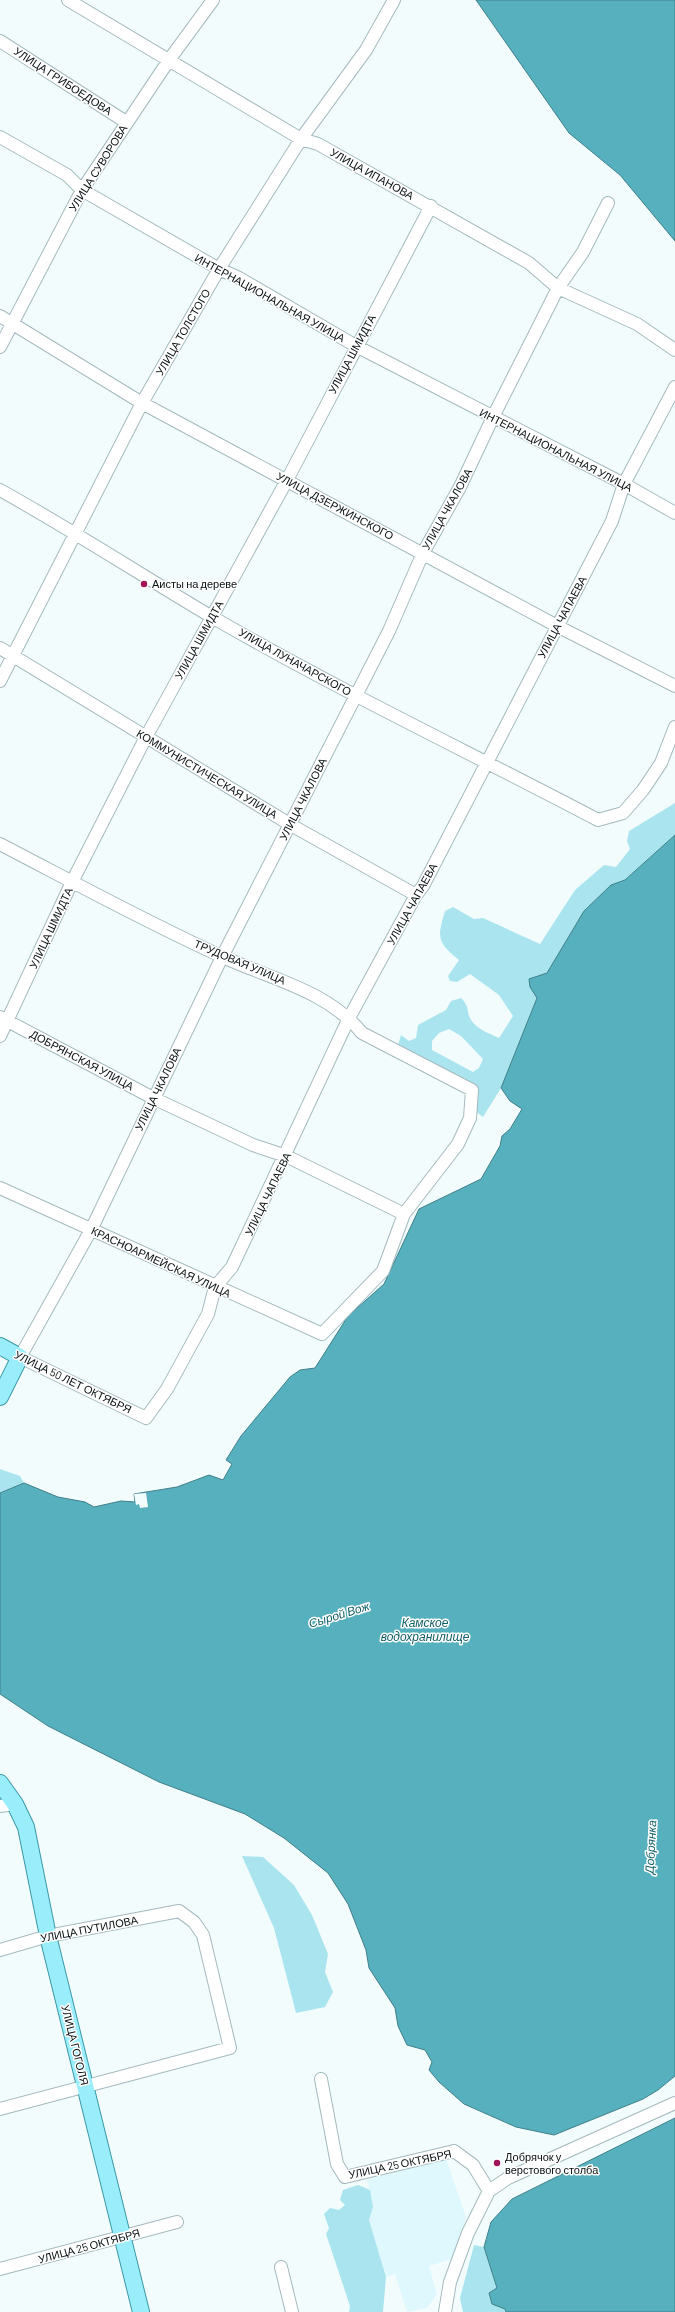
<svg xmlns="http://www.w3.org/2000/svg" width="675" height="2312" font-family="Barlow,sans-serif">
<rect width="100%" height="100%" fill="#f3fcfd"/>
<path fill="#def8fd" d="M445,2156L466,2217L455,2258L429,2266L437,2294L427,2308L407,2312L395,2274L386,2277L369,2220L373,2207L367,2180Z"/>
<path fill="#aae5ef" fill-rule="evenodd" d="M675,803V835L625,880L611,885L584,911L547,974L530,987L537,998L501,1088L483,1117L475,1111V1088L398,1045L401,1035L409,1041L416,1038L418,1025L446,1010L451,1001L461,998C470,1007 466,1009 470,1018C475,1029 489,1033 499,1038L513,1016L499,995L470,974L457,982L450,981L448,976L459,960C437,942 437,938 445,911L453,907L474,919L483,918L540,944L575,890L604,865L616,867L630,849L627,841L629,831ZM449,1029L461,1036L483,1059L479,1068L473,1072L432,1050V1041L439,1033Z
M0,1469L20,1476L24,1483L0,1493Z
M242,1856L263,1857L294,1885L312,1915L328,1954L325,1972L333,1992L325,2007L296,2013L274,1928Z
M358,2185L370,2190L373,2207L369,2220L386,2277L383,2312H349L350,2306L326,2234L329,2228L324,2214L330,2208L339,2210L345,2205L340,2200L343,2190Z
M474,2245L484,2247L506,2312H463L460,2298Z"/>
<path fill="#56b0be" stroke="#3f808a" d="M476,0H675V241L620,175L569,133Z
M675,835V2076L658,2090L643,2099L554,2135L516,2127L464,2104L439,2082L429,2070L432,2062L425,2050L407,2045L398,2026L395,2008L369,1968L366,1950L348,1904L328,1873L284,1838L245,1814L159,1782L48,1726L0,1694V1493L24,1483L58,1497L85,1502L94,1507L121,1501L135,1502L134,1494L177,1487L209,1475L223,1480L232,1464L226,1460L241,1436L290,1377L300,1370L315,1368L348,1316L384,1284L419,1209L481,1179L500,1146L502,1136L510,1129L522,1109L510,1101L501,1088L537,998L530,987L529,979L547,973L584,911L611,885L625,880Z
M675,2118V2312H506L505,2309L492,2304L489,2293L497,2288L484,2247L491,2222L512,2199Z"/>
<path fill="#f3fcfd" d="M146,1493L148,1507L140,1508L139,1504L136,1505L134,1494Z"/>
<g fill="none" stroke-linecap="round" stroke-linejoin="round">
<g stroke="#a4babe" stroke-width="14">
<path id="minor" d="M68,0L301,139L318,144L529,263L558,288L637,324L675,350
M0,41L126,122
M0,137L67,175L82,190L219,269L239,278L356,346L624,484L675,513
M608,203L583,252L558,288L493,417L460,487L423,553L389,631L222,957L91,1230L20,1357L146,1418L167,1389L208,1314L215,1287L232,1267L349,1018L416,895L423,886L612,521L624,484L675,387
M0,316L142,403L557,626L675,686
M0,347L82,190L169,60L213,0
M0,490C72,530 141,575 212,617C338,690 469,752 598,820L623,813L643,790L661,763L675,727
M0,648L291,825L416,895
M0,681L142,403L219,269L301,139L366,50L394,0
M0,844C73,882 146,922 221,956C270,979 327,990 362,1033L472,1090L470,1118L458,1144L404,1214L383,1271L322,1334L0,1188
M0,1017L153,1098L253,1145L286,1156L404,1214
M0,1036L72,882L146,737L287,480L431,206
M0,1806L15,1804
M0,1950L48,1936L179,1911L194,1922L203,1935L230,2048L0,2109
M321,2079L337,2164L345,2177L454,2151L473,2165L489,2191
M281,2267L292,2312
M0,2269L177,2222
M445,2312L450,2282L468,2233L489,2191L508,2178L675,2103"/>
</g>
<g stroke="#3b99a7" stroke-width="18">
<path id="major" d="M0,1346L20,1357L0,1397
M0,1783L15,1804L26,1827L48,1936L141,2312"/>
</g>
<use href="#minor" stroke="#fff" stroke-width="12"/>
<use href="#major" stroke="#9aeefb" stroke-width="16"/>
</g>
<g fill="#a3155a" stroke="#fff" stroke-width="1.5">
<circle cx="144" cy="584" r="4"/>
<circle cx="497" cy="2163" r="4"/>
</g>
<g text-anchor="middle" stroke-width="3" stroke-linejoin="round" paint-order="stroke">
<g font-size="11" fill="#081011" stroke="#fff">
<text transform="translate(63 81) rotate(33)" y="4">УЛИЦА ГРИБОЕДОВА</text>
<text transform="translate(98 168) rotate(-58)" y="4">УЛИЦА СУВОРОВА</text>
<text transform="translate(372 174) rotate(29)" y="4">УЛИЦА ИПАНОВА</text>
<text transform="translate(270 298) rotate(29)" y="4">ИНТЕРНАЦИОНАЛЬНАЯ УЛИЦА</text>
<text transform="translate(183 332) rotate(-60)" y="4">УЛИЦА ТОЛСТОГО</text>
<text transform="translate(352 354) rotate(-62)" y="4">УЛИЦА ШМИДТА</text>
<text transform="translate(556 450) rotate(27)" y="4">ИНТЕРНАЦИОНАЛЬНАЯ УЛИЦА</text>
<text transform="translate(335 506) rotate(28)" y="4">УЛИЦА ДЗЕРЖИНСКОГО</text>
<text transform="translate(447 509) rotate(-61)" y="4">УЛИЦА ЧКАЛОВА</text>
<text transform="translate(562 617) rotate(-62)" y="4">УЛИЦА ЧАПАЕВА</text>
<text transform="translate(199 640) rotate(-61)" y="4">УЛИЦА ШМИДТА</text>
<text transform="translate(295 662) rotate(29)" y="4">УЛИЦА ЛУНАЧАРСКОГО</text>
<text transform="translate(207 774) rotate(31)" y="4">КОММУНИСТИЧЕСКАЯ УЛИЦА</text>
<text transform="translate(303 799) rotate(-63)" y="4">УЛИЦА ЧКАЛОВА</text>
<text transform="translate(412 904) rotate(-61)" y="4">УЛИЦА ЧАПАЕВА</text>
<text transform="translate(51 928) rotate(-65)" y="4">УЛИЦА ШМИДТА</text>
<text transform="translate(240 962) rotate(23)" y="4">ТРУДОВАЯ УЛИЦА</text>
<text transform="translate(82 1060) rotate(28)" y="4">ДОБРЯНСКАЯ УЛИЦА</text>
<text transform="translate(158 1089) rotate(-64)" y="4">УЛИЦА ЧКАЛОВА</text>
<text transform="translate(268 1194) rotate(-64)" y="4">УЛИЦА ЧАПАЕВА</text>
<text transform="translate(161 1262) rotate(25)" y="4">КРАСНОАРМЕЙСКАЯ УЛИЦА</text>
<text transform="translate(73 1382) rotate(26)" y="4">УЛИЦА 50 ЛЕТ ОКТЯБРЯ</text>
<text transform="translate(89 1929) rotate(-11)" y="4">УЛИЦА ПУТИЛОВА</text>
<text transform="translate(75 2045) rotate(76)" y="4">УЛИЦА ГОГОЛЯ</text>
<text transform="translate(400 2164) rotate(-12)" y="4">УЛИЦА 25 ОКТЯБРЯ</text>
<text transform="translate(89 2246) rotate(-15)" y="4">УЛИЦА 25 ОКТЯБРЯ</text>
</g>
<g font-size="11" fill="#081011" stroke="#fff" text-anchor="start">
<text x="152" y="588">Аисты на дереве</text>
<text x="505" y="2161">Добрячок у<tspan x="505" dy="13">верстового столба</tspan></text>
</g>
<g font-size="12" font-style="italic" fill="#125f69" stroke="#fff">
<text transform="translate(339 1615) rotate(-17)" y="4">Сырой Вож</text>
<text x="425" y="1627">Камское<tspan x="425" dy="14">водохранилище</tspan></text>
<text transform="translate(651 1847) rotate(-87)" y="4">Добрянка</text>
</g>
</g>
</svg>
